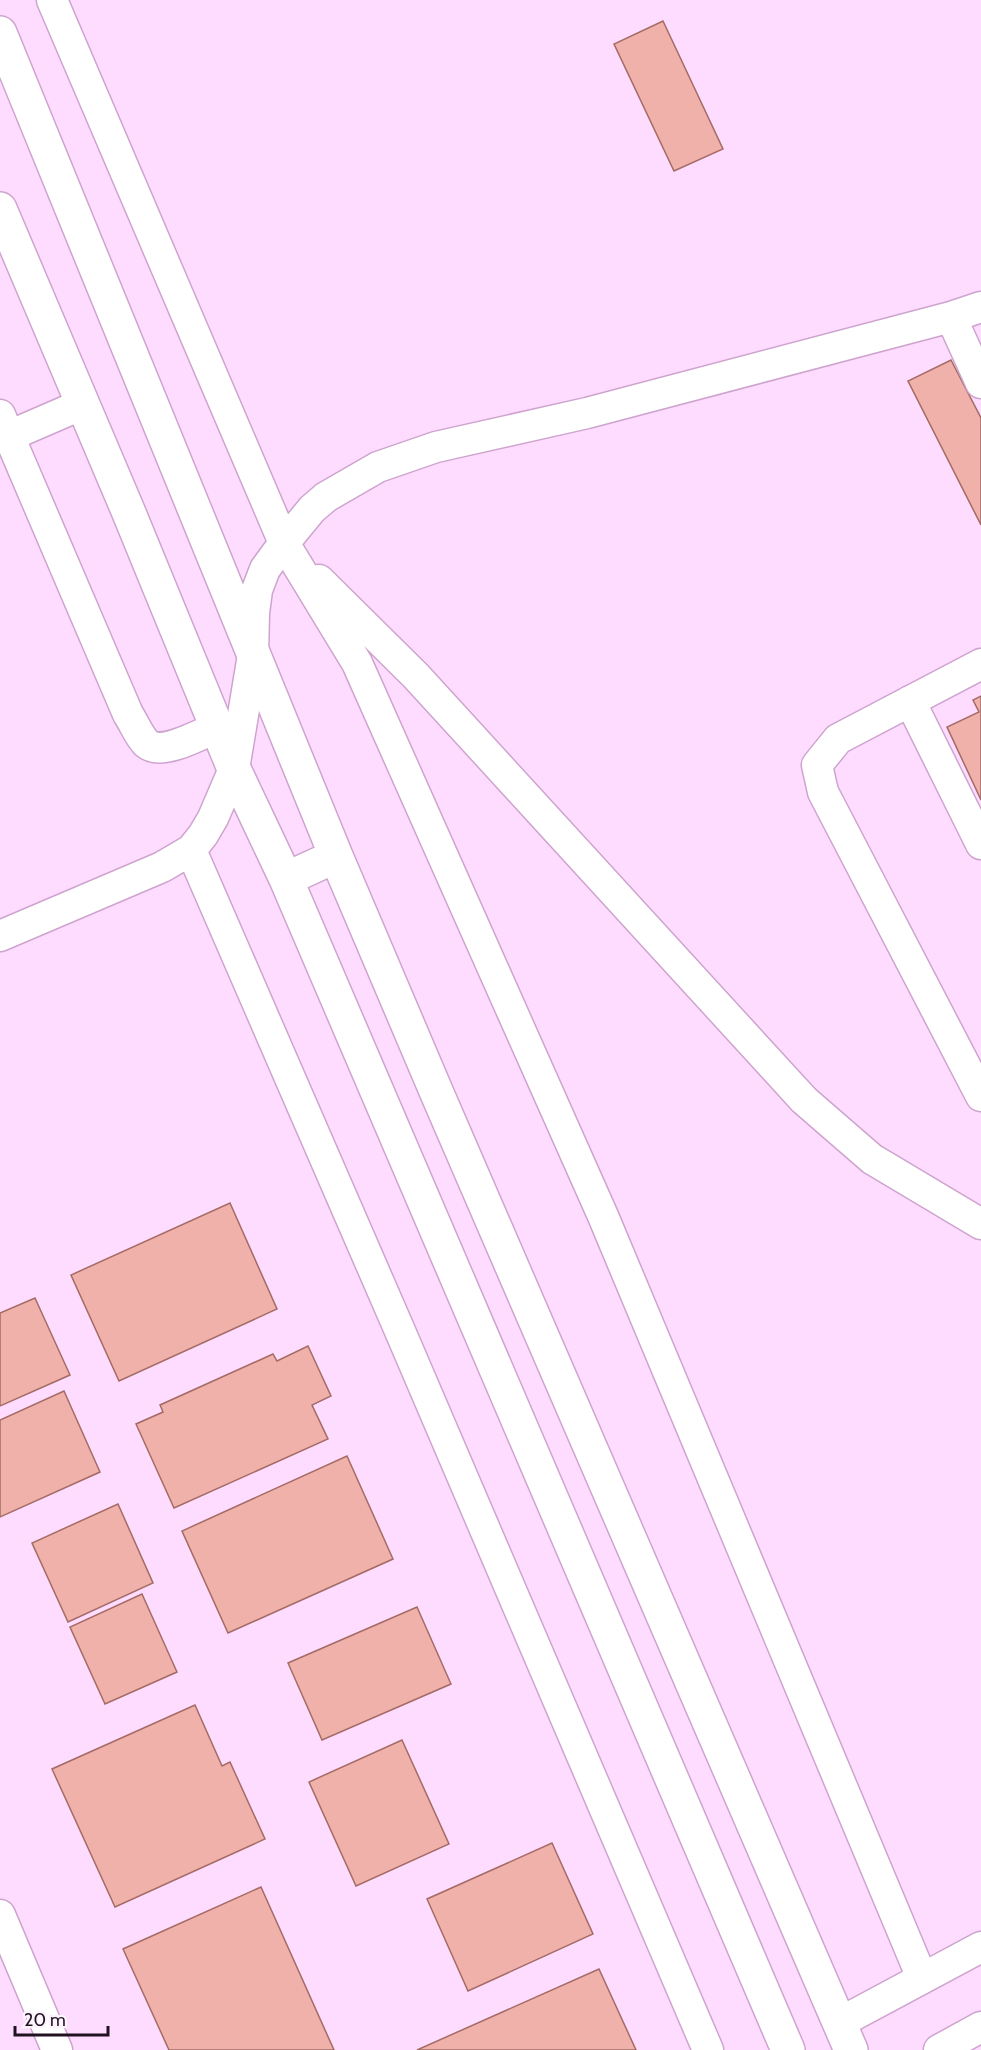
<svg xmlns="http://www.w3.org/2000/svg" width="981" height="2050" font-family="Cabin,sans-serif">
<rect width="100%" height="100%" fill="#fedcff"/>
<path fill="#efb1aa" stroke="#a46b65" stroke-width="1.5" d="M663,21L723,149L674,171L614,44Z
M951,360L981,418V525L908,381Z
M981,696V800L947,727L979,712L973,700Z
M230,1203L277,1309L119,1381L71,1275Z
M35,1298L70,1375L0,1406V1313Z
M308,1346L331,1396L312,1405L328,1439L174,1508L136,1424L163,1412L160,1405L273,1354L277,1361Z
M64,1391L100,1472L0,1517V1420Z
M347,1456L393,1559L228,1633L182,1531Z
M118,1504L153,1583L68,1622L32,1543Z
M142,1594L177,1672L105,1704L70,1627Z
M417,1607L451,1684L322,1740L288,1663Z
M195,1705L222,1766L230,1762L265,1839L115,1907L52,1769Z
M402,1740L449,1844L356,1886L309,1782Z
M552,1843L593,1934L468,1991L427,1899Z
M261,1887L334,2050H169L123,1949Z
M599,1969L636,2050H417Z"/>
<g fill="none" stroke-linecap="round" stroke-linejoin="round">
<g stroke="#cea4ce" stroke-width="33">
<path id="minor" d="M52,0L284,543L357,663L603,1216L922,1978
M951,317L981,383
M0,415L128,714C134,723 139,736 146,743C161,757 201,734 217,727
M9,436L83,404
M319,580L416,676L804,1100L872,1159L981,1224
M981,664L838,739L817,765L823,792L981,1096
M910,701L981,844
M191,850L400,1331L708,2050
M0,936L162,867L191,850L203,835L213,818L234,769L253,655L254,613L257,590L265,569L284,543L312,509L326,497L378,467L436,447L587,413L951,317L981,307
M0,1915L57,2050
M839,2023L981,1947
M939,2050L981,2027"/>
</g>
<g stroke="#cea4ce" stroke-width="36">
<path id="major" d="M0,33L336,856L436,1091L851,2050
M0,209L129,513L234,769L286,879L788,2050
M286,879L336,856"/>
</g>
<use href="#minor" stroke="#fff" stroke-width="30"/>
<use href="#major" stroke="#fff" stroke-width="33"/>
</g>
<path d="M15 2026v9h93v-9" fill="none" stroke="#211222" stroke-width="3"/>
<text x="24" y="2026" font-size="18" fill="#211222" stroke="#fcf3fc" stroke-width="4.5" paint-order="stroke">20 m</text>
</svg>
